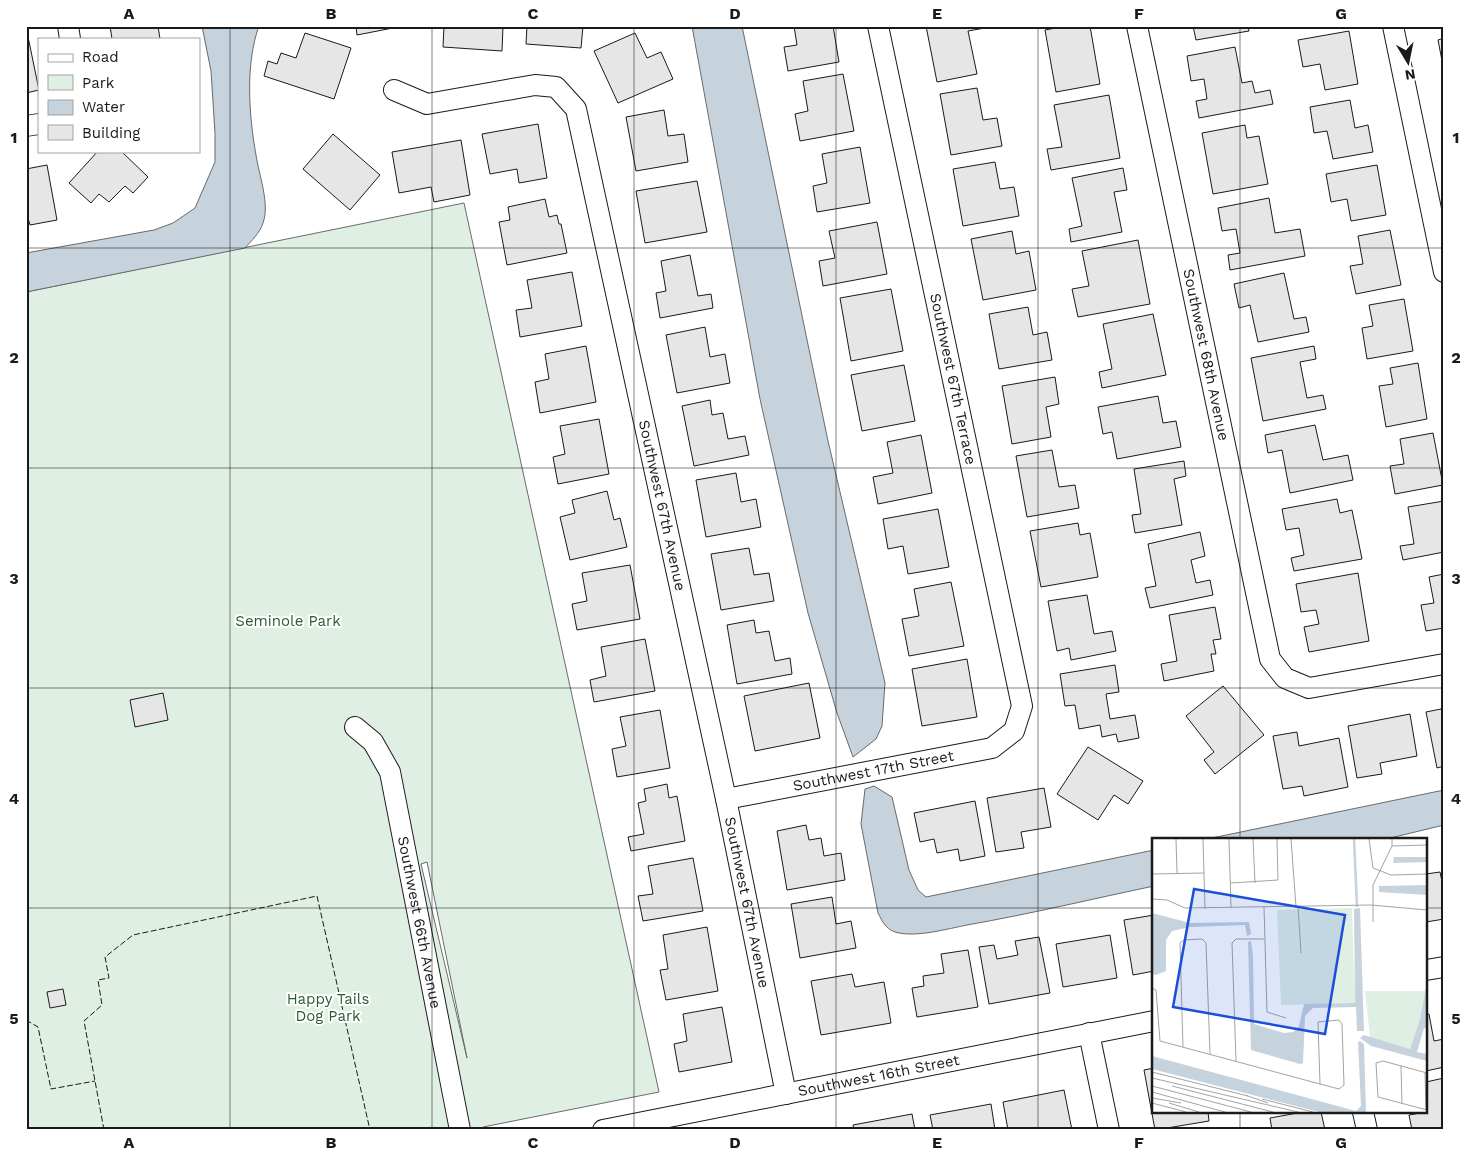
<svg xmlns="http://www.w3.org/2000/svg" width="1470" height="1156" font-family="'Work Sans',sans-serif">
<rect width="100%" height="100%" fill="#fff"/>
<path fill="#e0efe3" stroke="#6a6a6a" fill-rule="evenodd" d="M464,203L659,1092L483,1127V1130H26V292ZM427,862L467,1058L421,864Z"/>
<path fill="#c6d2dc" stroke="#6a6a6a" d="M202,26H259C245,64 249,116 256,155C259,175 270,204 263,223C260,233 251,241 245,248L26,292V253L154,230L173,223L195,208L215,162V133L211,71Z
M692,26H742L828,441L885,683L882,726L876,739L853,757L837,713L808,613L760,399Z
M874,786L892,797L909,870L918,890L926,897L1154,850V886C1092,899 1030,914 967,925C947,929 918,937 899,933C887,931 883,923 878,913L861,824L865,789Z
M1444,790V825L1382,840H1202Z"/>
<path fill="#e6e6e6" stroke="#1a1a1a" d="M110,26H158L160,39H112Z
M356,26H403L357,35Z
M444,26H503L502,51L443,47Z
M527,26H583L581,48L526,44Z
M794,26H833L839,62L788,71L784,47L797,45Z
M926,26H985V28L968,31L977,74L937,82Z
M1066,26H1090L1100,84L1056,92L1045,30Z
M1193,26H1248L1249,31L1196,40Z
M26,27L39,90L26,93Z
M1349,31L1358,84L1325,90L1320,64L1303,67L1298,40Z
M305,33L351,48L334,99L264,76L268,61L277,64L281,53L296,58Z
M635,33L647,58L661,52L673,79L618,103L594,51Z
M1444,38V71L1438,40Z
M1235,47L1242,83L1252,81L1255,93L1270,90L1273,104L1199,118L1196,101L1207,99L1204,79L1191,81L1187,56Z
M843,74L854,131L800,141L795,114L808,111L803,81Z
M977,88L983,120L997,118L1002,146L951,155L940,94Z
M1109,95L1120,158L1051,170L1047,149L1062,147L1054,105Z
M1350,100L1355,128L1368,125L1373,152L1333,159L1327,131L1314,133L1310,107Z
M664,110L668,136L684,134L688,162L636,171L626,117Z
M538,124L547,178L519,183L517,169L490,174L482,134Z
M1245,125L1247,138L1259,136L1268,184L1213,194L1202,133Z
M333,134L380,175L350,210L303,169Z
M461,140L470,195L434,202L431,187L399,193L392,152Z
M860,147L870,203L817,212L813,186L827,183L822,154Z
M98,151H121L148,177L133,193L125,186L109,202L99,194L91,203L69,183Z
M995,162L1000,189L1014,187L1019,216L963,226L953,169Z
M47,165L57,220L30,225L26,211V169Z
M1377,165L1386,215L1351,221L1347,199L1331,202L1326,174Z
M1123,168L1127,190L1114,192L1122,232L1071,242L1069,229L1082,226L1072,178Z
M697,181L707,232L645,243L636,191Z
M1269,198L1275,233L1300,229L1305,256L1230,270L1228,255L1240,253L1236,229L1222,231L1218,208Z
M545,199L549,217L557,215L559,224H561L567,253L507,265L499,222L510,220L508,207Z
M877,222L887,274L823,286L819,261L835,258L829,231Z
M1390,230L1401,285L1356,294L1350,266L1363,264L1358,236Z
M1012,231L1016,254L1029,251L1036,290L983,300L971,239Z
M1138,240L1150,304L1078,317L1072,289L1089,286L1082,251Z
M690,255L698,296L711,294L713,308L660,318L656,293L666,291L661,261Z
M572,272L582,326L520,337L516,310L532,308L527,280Z
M1284,273L1294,319L1306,317L1309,332L1258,342L1250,305L1239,308L1234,284Z
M891,289L903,351L851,361L840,298Z
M1404,299L1413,351L1367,359L1362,328L1373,326L1369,305Z
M1028,307L1033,335L1047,332L1052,360L999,369L989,314Z
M1153,314L1166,375L1102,388L1099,372L1112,369L1103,324Z
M705,327L710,357L725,354L730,383L677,393L666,335Z
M586,346L596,402L540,413L535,382L549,379L545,354Z
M1314,346L1316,359L1300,362L1307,398L1323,395L1326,409L1263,421L1251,358Z
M1418,363L1427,419L1386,427L1379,386L1393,384L1390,368Z
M904,365L915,421L862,431L851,375Z
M1055,377L1059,404L1046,407L1051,437L1012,444L1002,386Z
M1158,396L1163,423L1176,421L1181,447L1117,459L1112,432L1103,434L1098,407Z
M710,400L712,415L723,413L728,439L745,436L749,455L694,466L682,406Z
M599,419L609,474L558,484L553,457L565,454L560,426Z
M1315,425L1323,460L1348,455L1353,480L1290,493L1282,450L1268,453L1265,435Z
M1433,433L1443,485L1395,494L1390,466L1404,464L1400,439Z
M921,435L932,493L878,504L873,477L893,473L887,442Z
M1052,450L1059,487L1075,485L1079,508L1027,517L1016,456Z
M1184,461L1186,476L1174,479L1182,525L1135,533L1132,515L1141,514L1134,469Z
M736,473L741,502L756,499L761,527L706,537L696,480Z
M607,491L614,520L620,518L627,547L570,560L560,517L575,513L572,500Z
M1337,499L1340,513L1352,510L1362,559L1294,571L1291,558L1304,555L1299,528L1286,530L1282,509Z
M1444,501V552L1403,560L1400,546L1414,544L1408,507Z
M938,509L949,567L908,574L903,546L888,549L883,519Z
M1078,523L1080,535L1090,533L1098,577L1041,587L1030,531Z
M1200,532L1205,556L1191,560L1196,583L1210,580L1213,595L1150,608L1145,588L1156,586L1148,544Z
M749,548L754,575L769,573L774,601L721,610L711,554Z
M630,565L640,619L577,630L572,604L587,601L582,573Z
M1358,573L1369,641L1309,652L1304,627L1319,624L1316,610L1301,612L1296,584Z
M1444,574V628L1426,631L1421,605L1434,603L1429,577Z
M951,582L964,646L909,656L902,619L919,616L914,589Z
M1087,595L1094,634L1112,631L1116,651L1071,660L1069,648L1057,651L1048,601Z
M1215,607L1221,639L1213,640L1216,654H1211L1214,671L1164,681L1161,664L1177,661L1169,615Z
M754,620L756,633L769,631L775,661L790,658L792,674L737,684L727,625Z
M645,639L655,691L594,702L590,680L606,676L601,647Z
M967,659L977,717L922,726L912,669Z
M1115,665L1119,692L1106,694L1110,719L1135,715L1139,738L1118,742L1116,734L1102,737L1100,725L1079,729L1075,705L1065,706L1060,674Z
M809,683L820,738L755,751L744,696Z
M1223,686L1264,735L1215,774L1204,760L1214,752L1186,716Z
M163,693L168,720L135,727L130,700Z
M1441,709L1444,719V766L1437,768L1426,712Z
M660,710L670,768L617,777L612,749L626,746L620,717Z
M1410,714L1417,756L1380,763L1382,774L1357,778L1348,726Z
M1297,732L1299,746L1339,738L1348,787L1304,796L1302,786L1283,789L1273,736Z
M1088,747L1143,781L1128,804L1114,795L1098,820L1057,794Z
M667,784L669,798L677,796L685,841L631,851L628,837L644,834L638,803L646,801L644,789Z
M1044,788L1051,827L1021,832L1024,848L996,852L987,798Z
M975,801L985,856L960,861L958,849L937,853L934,839L920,842L914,813Z
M806,825L809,840L821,838L824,856L841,853L845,880L787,890L777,831Z
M693,858L703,911L643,921L638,896L653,894L648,866Z
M1440,872L1444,891V919L1426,922V874Z
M832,897L836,924L851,921L856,948L800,958L791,904Z
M1154,915V971L1133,975L1124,920Z
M707,927L718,991L666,1000L660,970L668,969L663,935Z
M1110,935L1117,978L1063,987L1056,944Z
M1039,937L1050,993L989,1004L979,947L994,945L997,959L1018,955L1015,941Z
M968,950L978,1007L917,1017L912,988L924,986L923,976L944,973L941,954Z
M852,974L855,987L884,982L891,1023L821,1035L811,981Z
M63,989L66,1005L50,1008L47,992Z
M722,1007L732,1062L679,1072L674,1044L687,1041L683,1014Z
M1429,1014L1434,1041L1444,1039V1067L1426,1071V1015Z
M1154,1068V1112H1208L1209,1121L1155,1130L1144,1070Z
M1444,1078V1130H1412L1409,1115L1426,1112V1082Z
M1064,1090L1072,1130H1008L1003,1102Z
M991,1104L995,1130H933L930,1115Z
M1303,1112H1321L1325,1130H1272L1270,1118Z
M912,1114L915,1130H854L853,1125Z"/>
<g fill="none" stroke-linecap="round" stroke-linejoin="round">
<g stroke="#1a1a1a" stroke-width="22">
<g id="minor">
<path d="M68,26L70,39"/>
<path id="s1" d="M1137,26L1270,659L1285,678L1309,688L1444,664"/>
<path d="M1393,26L1444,272"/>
<path id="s2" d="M394,90L427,104L535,85L556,87L576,109L726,799L786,1094"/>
<path d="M26,126L39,124"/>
<path id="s3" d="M355,727L373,742L390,772L460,1130"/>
<path id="s4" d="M726,799L992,748L1014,731L1022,706L878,26"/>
<path d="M1426,970L1444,967"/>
<path d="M1089,1033L1109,1130"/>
<path d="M1363,1112L1367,1130"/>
<path id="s5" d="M603,1130L1154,1021"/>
</g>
</g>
<use href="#minor" stroke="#fff" stroke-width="20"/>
<path stroke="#1a1a1a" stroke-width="1" stroke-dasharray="6 2.5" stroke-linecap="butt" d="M26,1020L38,1027L51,1089L95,1081
M104,1130L84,1021L102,1005L98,980L109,978L105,957L133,935L317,896L370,1130"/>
</g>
<path fill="none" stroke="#1a1a1a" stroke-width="1" stroke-opacity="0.55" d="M230,26V1130M432,26V1130M634,26V1130M836,26V1130M1038,26V1130M1240,26V840M26,248H1444M26,468H1444M26,688H1444M26,908H1154M1426,908H1444M1240,1112V1130"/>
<g text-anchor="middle" stroke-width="4" stroke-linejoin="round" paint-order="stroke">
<g font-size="15" fill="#1a1a1a" stroke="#fff">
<text dy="5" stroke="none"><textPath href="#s1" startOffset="336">Southwest 68th Avenue</textPath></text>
<text transform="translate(953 379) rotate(78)" y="5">Southwest 67th Terrace</text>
<text dy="5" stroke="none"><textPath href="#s2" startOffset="602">Southwest 67th Avenue</textPath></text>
<text dy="5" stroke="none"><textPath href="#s4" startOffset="150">Southwest 17th Street</textPath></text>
<text dy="5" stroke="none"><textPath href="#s2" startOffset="1008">Southwest 67th Avenue</textPath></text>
<text dy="5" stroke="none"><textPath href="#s3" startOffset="211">Southwest 66th Avenue</textPath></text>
<text dy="5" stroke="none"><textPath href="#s5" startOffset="281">Southwest 16th Street</textPath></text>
</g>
<g font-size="15" fill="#2b5a34" stroke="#fff">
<text x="288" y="626">Seminole Park</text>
<text x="328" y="1004">Happy Tails<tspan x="328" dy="17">Dog Park</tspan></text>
</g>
</g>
<g transform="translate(1152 838)">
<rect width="275" height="275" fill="#fff"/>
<path d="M200,70L203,165L129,167L125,72ZM213,153H273L268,181L258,211L218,199Z" fill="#e0efe3"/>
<path d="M242,19H275V24L241,25ZM275,47V57L227,54V48ZM208,70L212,193H205L204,169L161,170L153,178L151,225L148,226L99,212L96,104L99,103L101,118L102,186L132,195L141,194L147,188L152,166L203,165L202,71ZM0,75L38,85L97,84L99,96L95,98L93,87L38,89L20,93L14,102V133L4,137L0,136ZM275,143V191L272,190L265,214L275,216V223L219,208L208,200L212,197L258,211L268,181ZM208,203L212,206L214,274H167L0,231V218L204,273L209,268L206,204Z" fill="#c6d2dc"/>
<path fill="none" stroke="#c6d2dc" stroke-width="2.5" d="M202,1L205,69"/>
<path fill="none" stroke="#a3a3a3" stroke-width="1" d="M24,1L25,35M51,1L53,71M77,1L79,70M101,1L103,45M139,1L144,69M217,1L221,30L239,37L275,36M240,8L275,7M0,36L52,35M79,45L126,42L125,1M0,61L15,62L33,70L219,67L275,72M112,69L115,174L134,180M146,69L149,115M221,84V47L240,8V1M0,150L4,152L8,203L168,246L187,251L192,247L190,186L187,182L166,184L168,246M31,209L28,105L32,102L50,101L54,105L58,216M84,223L80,105L84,101H112M249,228L250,266M0,234L96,258M273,235L274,272M275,235L231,223L224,225L226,259L275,272M0,240L146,274M0,248L99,274M20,248L121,274M0,254L73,274M93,257L116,265M0,260L29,265M110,261L161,274M0,265L34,274M17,265L47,274"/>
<path fill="#1d4ed8" fill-opacity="0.15" stroke="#1d4ed8" stroke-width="2.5" d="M42,51L193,77L173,196L21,169Z"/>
<rect width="275" height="275" fill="none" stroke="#1a1a1a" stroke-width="2.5"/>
</g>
<rect width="1470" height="1156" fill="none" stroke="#ffffff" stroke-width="55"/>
<rect x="38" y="38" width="162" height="115" fill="#ffffff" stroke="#a3a3a3"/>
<rect x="48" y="54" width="25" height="8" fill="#ffffff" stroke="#a3a3a3"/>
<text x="82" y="62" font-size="15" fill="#1a1a1a">Road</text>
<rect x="48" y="75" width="25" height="15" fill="#e0efe3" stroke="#a3a3a3"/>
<text x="82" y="88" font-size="15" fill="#1a1a1a">Park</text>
<rect x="48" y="100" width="25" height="15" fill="#c6d2dc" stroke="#a3a3a3"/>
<text x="82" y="112" font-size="15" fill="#1a1a1a">Water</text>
<rect x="48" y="125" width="25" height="15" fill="#e6e6e6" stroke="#a3a3a3"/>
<text x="82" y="138" font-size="15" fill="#1a1a1a">Building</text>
<g transform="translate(1408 62) rotate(170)" stroke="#ffffff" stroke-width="4" paint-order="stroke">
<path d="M0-4L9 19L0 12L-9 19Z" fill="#1a1a1a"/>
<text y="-8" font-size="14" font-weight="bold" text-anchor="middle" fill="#1a1a1a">N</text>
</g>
<rect x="28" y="28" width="1414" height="1100" fill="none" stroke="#1a1a1a" stroke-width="2"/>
<g font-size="16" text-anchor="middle" font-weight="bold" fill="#1a1a1a">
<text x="129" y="19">A</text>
<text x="331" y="19">B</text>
<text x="533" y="19">C</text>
<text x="735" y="19">D</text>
<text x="937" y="19">E</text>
<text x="1139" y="19">F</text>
<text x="1341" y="19">G</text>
<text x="14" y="143">1</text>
<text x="1456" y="143">1</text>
<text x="14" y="363">2</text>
<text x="1456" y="363">2</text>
<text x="14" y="584">3</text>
<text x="1456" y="584">3</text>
<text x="14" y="804">4</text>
<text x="1456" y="804">4</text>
<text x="14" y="1024">5</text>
<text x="1456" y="1024">5</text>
<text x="129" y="1148">A</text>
<text x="331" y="1148">B</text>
<text x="533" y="1148">C</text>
<text x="735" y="1148">D</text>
<text x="937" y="1148">E</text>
<text x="1139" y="1148">F</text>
<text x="1341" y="1148">G</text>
</g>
</svg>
